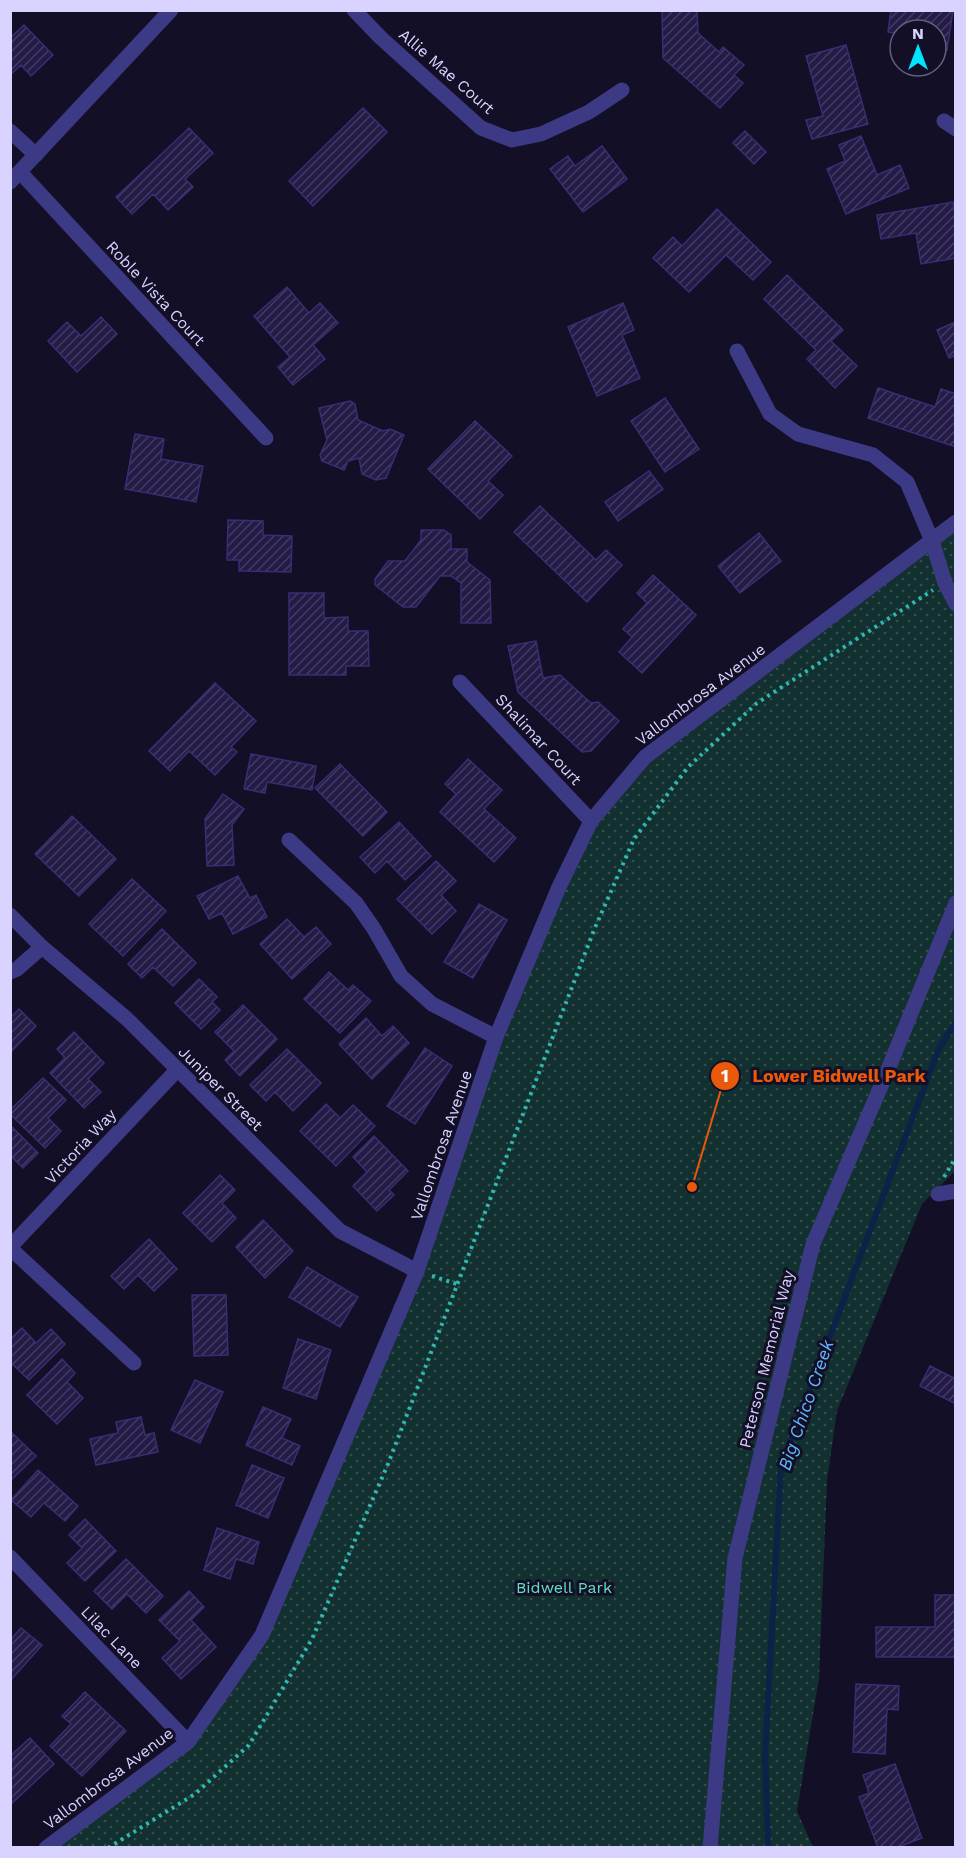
<svg xmlns="http://www.w3.org/2000/svg" width="966" height="1858" font-family="'Work Sans',sans-serif">
<defs>
<pattern id="park-dots" width="8" height="8" patternUnits="userSpaceOnUse" patternTransform="scale(1.5)"><rect width="8" height="8" fill="#12302f"/><path d="M2 2h.1M6 6h.1" fill="none" stroke="#344d4e" stroke-width="1.8" stroke-linecap="round"/></pattern>
<pattern id="building-hatch" width="6" height="6" patternUnits="userSpaceOnUse" patternTransform="scale(1.5)"><rect width="6" height="6" fill="#241b47"/><path d="M-1 1l2-2M0 6l6-6M5 7l2-2" fill="none" stroke="#433b63"/></pattern>
</defs>
<rect width="100%" height="100%" fill="#130f26"/>
<path fill="url(#park-dots)" d="M955,522V1171L922,1204L837,1411L827,1481L819,1678L797,1811L813,1847L50,1848L188,1742L262,1635L417,1271L496,1037L591,821L645,757Z"/>
<g fill="none" stroke-linecap="round" stroke-linejoin="round">
<path stroke="#0c2248" stroke-width="6" d="M768,1848L765,1754L781,1466L939,1048L956,1022"/>
</g>
<path fill="url(#building-hatch)" stroke="#3b2d73" stroke-width="1.5" d="M662,10H697L698,33L719,52L723,47L744,65L734,75L743,83L720,108L663,58Z
M891,10H953L947,50L936,48V30H900V34L888,32Z
M24,25L53,55L31,76L21,65L10,75V38Z
M846,45L868,124L812,139L806,120L823,116L806,56Z
M363,108L387,132L313,206L289,181Z
M189,128L213,153L185,179L193,187L168,210L153,194L132,214L116,197Z
M745,131L766,152L754,164L733,143Z
M861,136L877,175L900,165L909,188L846,214L827,169L845,161L839,145Z
M602,146L627,179L583,212L550,169L568,156L575,166Z
M953,202L956,221V258L921,264L916,233L881,239L877,215Z
M717,209L771,262L753,280L726,255L689,292L653,258L673,237L682,246Z
M787,275L843,330L831,341L857,366L835,388L807,359L816,350L764,299Z
M287,287L309,313L320,303L338,323L313,345L325,359L293,385L278,367L290,357L254,316Z
M623,303L634,330L622,335L640,378L597,396L568,327Z
M101,317L117,334L77,372L48,341L67,322L81,336Z
M956,322V355L949,358L937,330Z
M878,388L935,407L941,389L956,394V447L868,418Z
M665,398L699,449L665,472L631,421Z
M350,401L355,404L358,420L383,431L390,429L404,435L386,478L376,480L362,474L359,458L348,461L344,470L322,461L320,455L327,440L319,408Z
M475,421L512,456L488,481L503,495L480,519L428,469Z
M135,434L164,439L161,459L203,466L196,502L125,489Z
M649,471L663,489L618,521L605,502Z
M540,506L596,560L606,550L622,565L587,602L514,532Z
M228,520L263,521V535L292,536L291,572L239,571V560H227Z
M421,530H444L451,535V549H467V562L490,580L491,623H461V583L451,576H440L416,607H403L375,585V579L388,561H405L421,540Z
M759,533L781,561L740,593L718,566Z
M653,575L696,615L642,673L619,652L632,637L623,629L647,603L637,593Z
M289,593H324V618L348,617V631H368L369,666H346V675H289Z
M536,641L543,678L560,675L591,703L598,702L619,721L591,751L582,752L518,692L508,646Z
M215,683L256,721L231,747L237,752L215,775L189,751L170,771L149,751Z
M251,754L316,766L312,790L267,782L265,793L244,789Z
M468,759L502,790L484,809L516,838L494,862L440,812L456,794L445,784Z
M340,764L387,812L363,836L315,788Z
M223,794L244,809L232,825L234,865L207,866L205,819Z
M72,816L116,859L79,896L35,854Z
M399,822L431,856L405,880L387,861L375,873L360,857Z
M436,861L456,881L441,895L456,911L432,934L397,899Z
M238,876L250,898L256,895L267,917L233,934L222,913L209,919L197,896Z
M132,879L166,911L123,956L89,924Z
M479,904L507,920L473,978L444,962Z
M287,919L304,937L316,927L331,944L292,979L260,944Z
M162,929L196,963L173,986L153,967L142,978L128,964Z
M329,972L348,990L353,985L371,1001L340,1033L304,999Z
M199,979L217,997L212,1002L220,1010L201,1029L175,1003Z
M243,1005L277,1039L240,1076L225,1060L234,1051L215,1032Z
M19,1009L36,1026L10,1053V1018Z
M366,1018L382,1036L393,1026L409,1043L372,1079L339,1044Z
M74,1032L104,1063L88,1079L101,1092L84,1108L50,1073L65,1058L57,1049Z
M425,1048L452,1066L415,1124L387,1106Z
M287,1049L321,1083L293,1111L275,1092L266,1101L250,1085Z
M43,1078L66,1100L48,1118L61,1131L45,1148L10,1114V1110Z
M326,1104L340,1118L353,1105L375,1126L336,1166L300,1131Z
M10,1125L38,1153L23,1168L12,1157L10,1158Z
M374,1136L408,1171L389,1190L394,1195L377,1211L353,1186L367,1172L353,1157Z
M220,1175L235,1190L222,1203L236,1218L212,1242L183,1213Z
M263,1220L293,1251L265,1278L236,1247Z
M149,1239L177,1269L154,1291L138,1275L124,1289L111,1276Z
M307,1267L358,1297L340,1327L289,1297Z
M192,1295H226L228,1355L194,1356Z
M22,1328L36,1343L51,1329L65,1344L29,1380L10,1362V1339Z
M298,1339L331,1350L316,1399L283,1388Z
M62,1359L75,1373L67,1382L83,1398L57,1424L27,1395Z
M930,1366L956,1379V1404L920,1386Z
M195,1380L223,1392L200,1443L171,1430Z
M263,1407L291,1419L282,1438L300,1446L292,1465L246,1445Z
M141,1417L145,1435L154,1433L158,1452L96,1465L90,1439L118,1433L116,1422Z
M10,1431L36,1456L10,1481Z
M252,1465L284,1478L268,1518L236,1505Z
M38,1470L78,1506L65,1521L44,1503L31,1517L11,1500Z
M85,1519L116,1551L85,1581L67,1563L82,1548L69,1535Z
M217,1528L259,1542L253,1564L236,1559L230,1579L204,1570Z
M126,1559L163,1596L146,1613L127,1594L112,1609L94,1591Z
M189,1591L204,1607L191,1620L216,1647L181,1679L162,1658L180,1641L159,1620Z
M935,1595H956V1657H876V1627H935Z
M21,1628L42,1645L10,1681V1640Z
M856,1684L899,1686L898,1710L887,1709L885,1754L853,1752Z
M85,1692L126,1731L82,1776L50,1746L71,1724L62,1716Z
M30,1738L54,1764L10,1805V1756Z
M895,1764L922,1838L896,1848H878L859,1797L869,1793L863,1775Z"/>
<g fill="none" stroke-linecap="round" stroke-linejoin="round">
<path stroke="#2fb8b0" stroke-width="4" stroke-dasharray="3 4.5" stroke-linecap="butt" d="M944,1177L956,1157
M432,1276L457,1284
M108,1848L195,1794L249,1745L312,1639L388,1464L594,930L634,839L688,767L757,703L933,590"/>
<path stroke="#3d3a85" stroke-width="15" d="M354,10L381,38L481,128L512,140L541,134L589,112L622,90
M944,121L956,129
M10,131L36,155
M20,172L266,438
M10,182L171,10
M737,351L770,414L798,434L873,455L907,482L932,541L945,583L956,604
M460,682L591,821
M289,840L356,903L374,929L401,976L432,1004L496,1037
M10,915L42,947L127,1019L340,1231L417,1271
M10,972L17,969L42,947
M938,1194L956,1191
M10,1247L177,1070
M10,1248L134,1363
M10,1557L188,1742
M46,1848L188,1742L262,1635L417,1271L496,1037L559,887L591,821L645,757L956,522
M710,1848L735,1558L813,1244L887,1072L956,903"/>
</g>
<g text-anchor="middle" stroke-width="6" stroke-linejoin="round" paint-order="stroke">
<g font-size="16" fill="#d9d4ff" stroke="#130f26">
<text transform="translate(447 71) rotate(41)" y="6">Allie Mae Court</text>
<text transform="translate(156 293) rotate(47)" y="6">Roble Vista Court</text>
<text transform="translate(700 694) rotate(-37)" y="6">Vallombrosa Avenue</text>
<text transform="translate(539 739) rotate(47)" y="6">Shalimar Court</text>
<text transform="translate(221 1088) rotate(45)" y="6">Juniper Street</text>
<text transform="translate(441 1145) rotate(-71)" y="6">Vallombrosa Avenue</text>
<text transform="translate(80 1146) rotate(-47)" y="6">Victoria Way</text>
<text transform="translate(766 1359) rotate(-76)" y="6">Peterson Memorial Way</text>
<text transform="translate(112 1637) rotate(46)" y="6">Lilac Lane</text>
<text transform="translate(108 1778) rotate(-37)" y="6">Vallombrosa Avenue</text>
</g>
<g font-size="16" fill="#5fe0c0" stroke="#130f26">
<text x="564" y="1593">Bidwell Park</text>
</g>
<g font-size="18" font-style="italic" fill="#62b6ff" stroke="#130f26">
<text transform="translate(806 1405) rotate(-71)" y="6">Big Chico Creek</text>
</g>
</g>
<path fill="none" stroke="#e8590c" stroke-width="2" d="M692 1187L725 1076"/>
<g fill="#e8590c" stroke="#130f26" stroke-width="2">
<circle cx="692" cy="1187" r="6"/>
<circle cx="725" cy="1076" r="15"/>
</g>
<g font-size="18" text-anchor="middle" font-weight="bold" fill="#fff">
<text x="725" y="1082">1</text>
</g>
<g font-size="18" text-anchor="middle" font-weight="bold" fill="#e8590c" stroke="#130f26" stroke-width="6" stroke-linejoin="round" paint-order="stroke">
<text x="839" y="1082">Lower Bidwell Park</text>
</g>
<rect width="966" height="1858" fill="none" stroke="#d9d4ff" stroke-width="24"/>
<g transform="translate(918 48)"><circle r="28" fill="#130f26" stroke="#625e7d" stroke-width="1.5"/>
<path d="M0-4.5L10 22L0 15L-10 22Z" fill="#00e5ff"/>
<text y="-9" font-size="16" font-weight="bold" text-anchor="middle" fill="#d9d4ff">N</text>
</g>
</svg>
